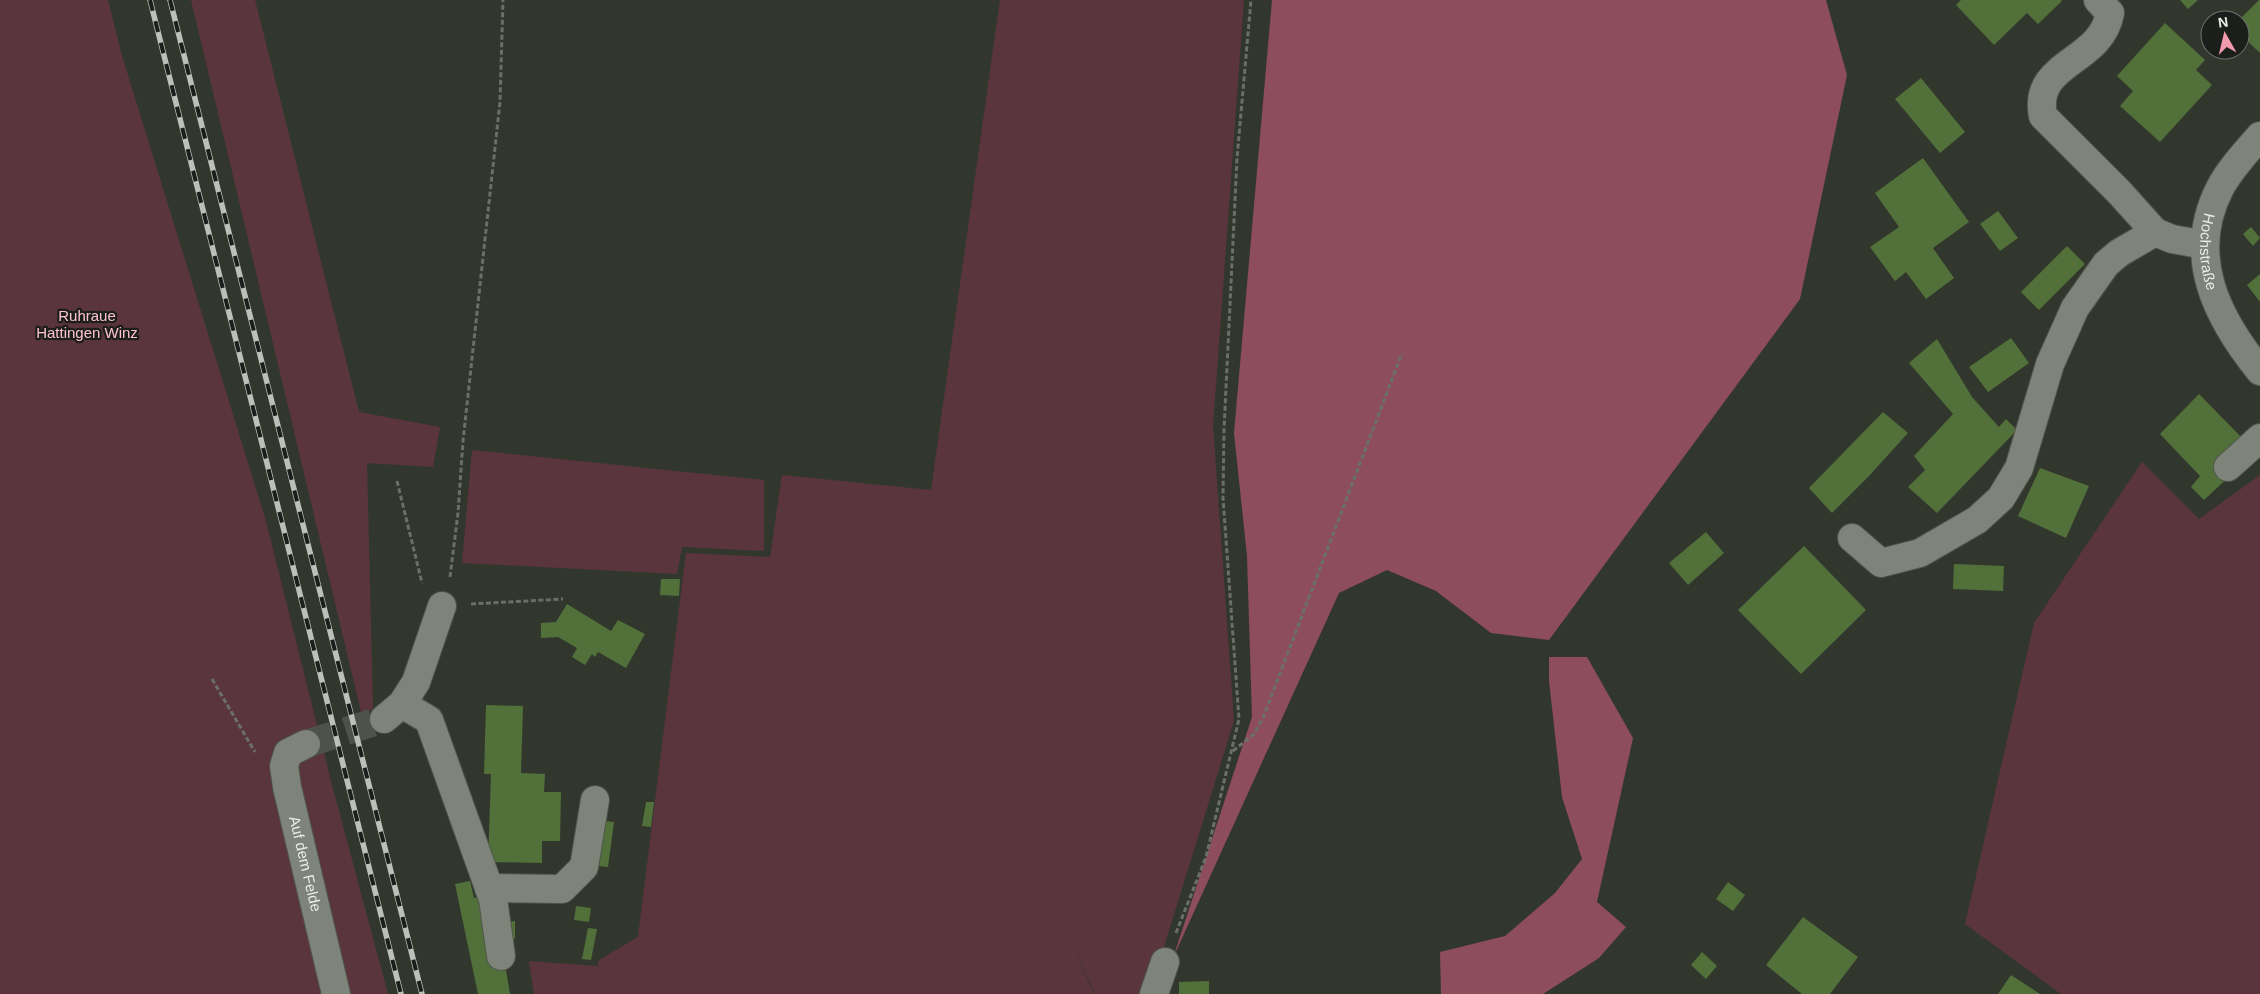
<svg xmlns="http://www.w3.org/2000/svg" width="2260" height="994" font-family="Helvetica,sans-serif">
<rect width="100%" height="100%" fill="#32372e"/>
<path fill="#5b353d" d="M0,0H108L122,56L266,521L332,785L388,994H0Z
M191,0H255L359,412L440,427L433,467L367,463L373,708L362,716Z
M1000,0H1244L1213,426L1234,721L1162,953L1147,994H1095L1070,938L1094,994H534L529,961L597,966L599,960L638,937L686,553L770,557L782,475L931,490Z
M472,450L764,480V551L682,547L677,574L462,563Z
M2142,462L2199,519L2260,475V994H2061L1965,924L2034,623Z"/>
<path fill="#8d4d5c" d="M1272,0H1826L1847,75L1800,299L1549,640L1491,633L1436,591L1387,570L1339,593L1173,958L1252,717L1247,556L1234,433Z
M1549,657H1587L1633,738L1597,902L1626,927L1599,958L1543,994H1441L1440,952L1505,936L1555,893L1582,859L1562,797L1549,681Z"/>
<path fill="#52703a" d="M1961,0H2061L2062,1L2038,24L2027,13L1994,45L1956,5Z
M2180,0H2198L2188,9Z
M2259,0H2260V53L2240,34V19Z
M2165,23L2205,60L2196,70L2212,85L2160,142L2120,106L2133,91L2117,76Z
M1921,78L1965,132L1940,153L1895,99Z
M1923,158L1969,222L1933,248L1954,278L1926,299L1906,272L1895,281L1870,247L1899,227L1875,193Z
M1998,211L2018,238L2000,251L1980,224Z
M2251,227L2260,238L2253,246L2243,234Z
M2067,246L2085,264L2039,310L2021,292Z
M2260,274V302L2247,285Z
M2011,338L2029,363L1988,392L1969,367Z
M1937,339L1972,397L1999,427L2006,419L2017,430L1937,513L1908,487L1925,470L1914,456L1953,414L1909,363Z
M2199,394L2244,440L2231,475L2204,500L2191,487L2200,476L2160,434Z
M1883,412L1908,433L1869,476L1832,513L1809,488Z
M2040,468L2089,486L2066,538L2018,516Z
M1706,532L1724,553L1688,585L1669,563Z
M1804,546L1866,610L1801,674L1738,610Z
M1954,564L2004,566L2003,591L1953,589Z
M661,579H680L679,596L660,595Z
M567,604L611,631L618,620L645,634L626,668L598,652L595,657L592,654L585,665L572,657L577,648L558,637L541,638V623L556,622Z
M486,705L523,706L521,773L545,774L544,792H561L560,841H542V863L488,862L491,774H484Z
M646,802H654L651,827L642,826Z
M595,820L614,822L608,867L589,865Z
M470,881L474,898L484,895L505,964L510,994H478L455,884Z
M1728,882L1745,895L1733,911L1716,899Z
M576,906L591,908L589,922L574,920Z
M1803,917L1858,957L1830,994H1802L1766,965Z
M515,921V939H505V922Z
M588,928L597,929L591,960L582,959Z
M1702,952L1717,966L1706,979L1691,965Z
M2011,975L2040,994H1998Z
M1209,981V994H1179V982Z"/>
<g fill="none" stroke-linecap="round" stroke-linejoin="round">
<path stroke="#4d524a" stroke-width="28" stroke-dasharray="28 14" stroke-linecap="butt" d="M306,744L384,719"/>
<g stroke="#50554c" stroke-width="30">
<g id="minor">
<path d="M2098,0L2110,13C2101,64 2032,61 2043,116L2120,193L2155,232L2172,239L2205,245"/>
<path id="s1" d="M2260,136C2246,152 2230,169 2220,188C2185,256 2217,318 2260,371"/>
<path d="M2228,467L2260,438"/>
<path d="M1852,538L1881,563L1920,553L1977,520L2001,498L2019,468L2050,364L2075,308L2106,264L2119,253L2155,232"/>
<path d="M402,704L429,720L493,899L501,956"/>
<path d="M384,719L402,704L416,682L442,606"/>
<path id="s2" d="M306,744L288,753L284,766L287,787L336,994"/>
<path d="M489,888L562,889L584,867L595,800"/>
<path d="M1154,994L1165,962"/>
</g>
</g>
<path stroke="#6a6f67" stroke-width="3" stroke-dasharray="5 2.5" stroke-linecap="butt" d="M397,481L421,579L423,583
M450,577L458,513L463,441L500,102L503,0
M471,604L563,599
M212,679L255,752
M1233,751L1254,734L1263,718L1402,353
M1176,933L1206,857L1239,719L1223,498L1224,430L1237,158L1251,0"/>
<use href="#minor" stroke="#7e847a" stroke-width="28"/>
<g stroke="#bcc0b9" stroke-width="5.5">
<path id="rail" d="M150,0L401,994
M170,0L422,994"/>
</g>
<use href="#rail" stroke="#1b1e1a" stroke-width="4" stroke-dasharray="11" stroke-linecap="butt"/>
</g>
<g text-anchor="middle" stroke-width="4.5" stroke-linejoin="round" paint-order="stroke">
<g font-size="15" fill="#e9ede7" stroke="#1b1e1a">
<text dy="5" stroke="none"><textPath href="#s1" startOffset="132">Hochstraße</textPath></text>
<text dy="5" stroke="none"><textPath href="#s2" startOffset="134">Auf dem Felde</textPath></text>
</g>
<g font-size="15" fill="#fec2ce" stroke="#1b1e1a">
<text x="87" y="321">Ruhraue<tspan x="87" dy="17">Hattingen Winz</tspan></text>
</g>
</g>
<g transform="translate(2225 35) rotate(352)"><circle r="24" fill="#1b1e1a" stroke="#6d716c"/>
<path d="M0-4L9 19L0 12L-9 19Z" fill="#f29aad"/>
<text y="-8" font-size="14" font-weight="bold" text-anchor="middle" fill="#e9ede7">N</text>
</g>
</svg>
